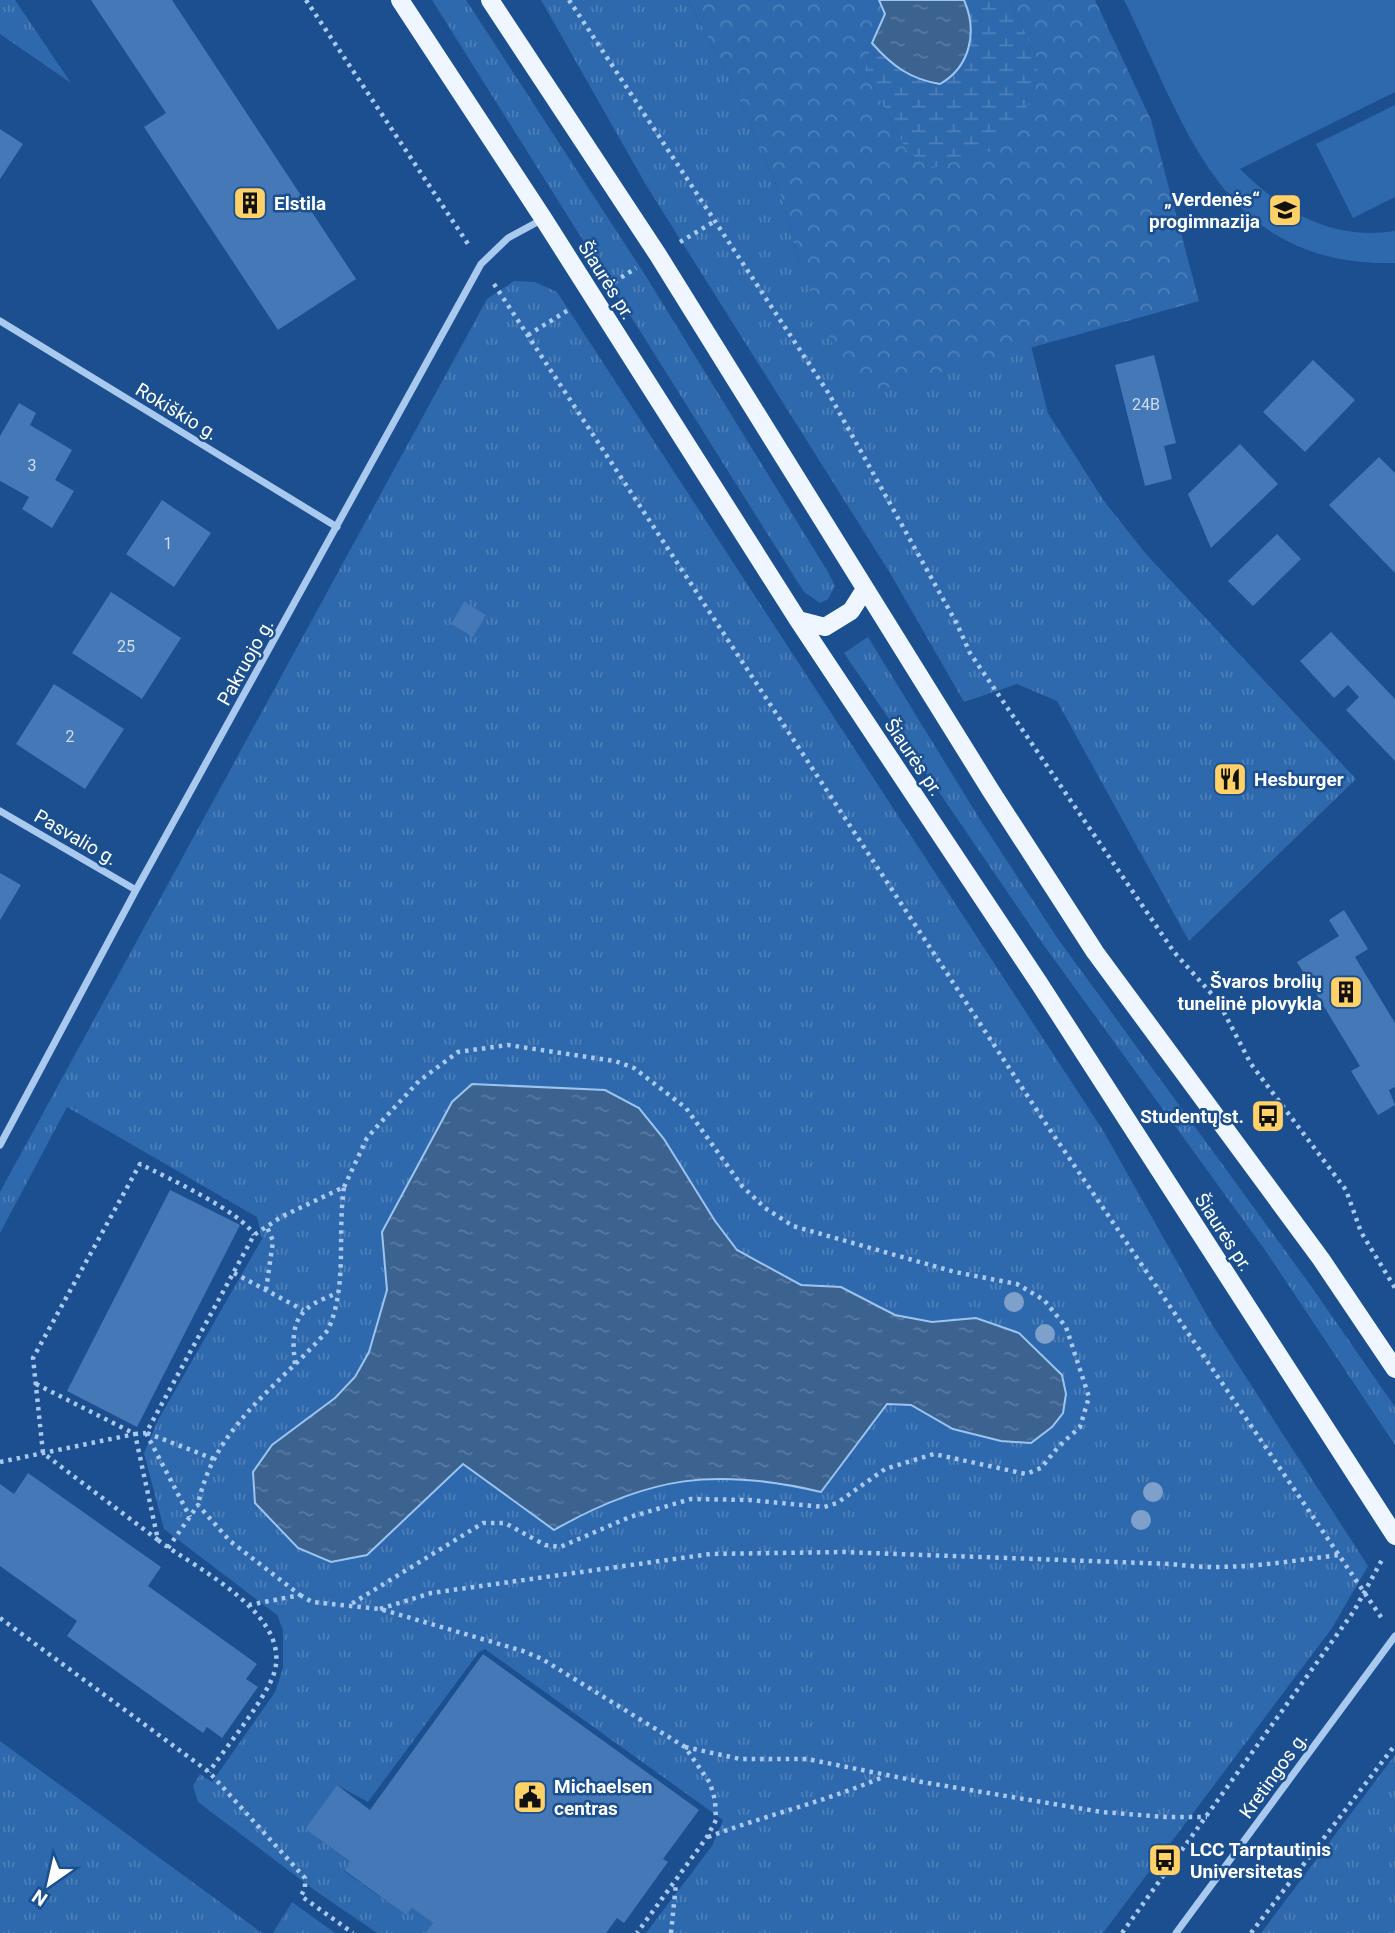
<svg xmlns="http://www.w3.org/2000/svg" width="1395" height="1933" font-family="Roboto,sans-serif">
<defs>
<pattern id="grass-tufts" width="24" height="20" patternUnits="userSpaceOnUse" patternTransform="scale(1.75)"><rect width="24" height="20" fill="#2e69ad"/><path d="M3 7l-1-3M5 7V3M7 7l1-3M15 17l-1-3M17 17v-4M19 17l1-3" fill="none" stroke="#4d80b9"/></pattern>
<pattern id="forest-crowns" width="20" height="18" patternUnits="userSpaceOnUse" patternTransform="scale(1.75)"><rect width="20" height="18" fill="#2e69ad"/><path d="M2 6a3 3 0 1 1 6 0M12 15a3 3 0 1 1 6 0" fill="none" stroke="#4d80b9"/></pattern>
<pattern id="wetland-marsh" width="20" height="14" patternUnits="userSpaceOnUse" patternTransform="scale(1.75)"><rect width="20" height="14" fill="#2e69ad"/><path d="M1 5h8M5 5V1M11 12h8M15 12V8" fill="none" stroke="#4d80b9"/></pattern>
<pattern id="water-ripples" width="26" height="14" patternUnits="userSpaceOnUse" patternTransform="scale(1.75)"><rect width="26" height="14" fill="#3c6290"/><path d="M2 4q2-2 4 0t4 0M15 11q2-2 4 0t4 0" fill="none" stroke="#597aa1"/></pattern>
</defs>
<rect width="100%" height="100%" fill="#1b4f8f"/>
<path fill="url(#grass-tufts)" d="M0,0H15L71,83L0,34Z
M432,0H466L647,278L828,572L835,586L828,599L820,603L804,592Z
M541,0H688L732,82L783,202L800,268L878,389L1031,346L1048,413L1104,501L1146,554L1356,779L1189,941L1057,701L1017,684L964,702L890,573L646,185Z
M514,281L535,282L557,292L1104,1132L1213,1326L1368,1566L1332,1628L1103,1933H646L712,1846L723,1820L485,1649L479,1652L368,1802L337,1785L305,1829L351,1862L344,1871L406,1915L412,1908L433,1923L425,1933H377L317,1892L198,1802L193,1786L200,1774L212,1782L275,1692L283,1668V1630L277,1615L164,1529L144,1453L158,1420L262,1239L257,1217L67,1107L0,1233V1192L487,299Z
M868,637L979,818L1058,939L1311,1286L1395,1407V1445L1265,1250L1040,940L844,653Z
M0,1741L262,1933H0Z
M1395,1755V1933H1261Z
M292,1902L335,1933H273Z"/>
<path fill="url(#forest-crowns)" d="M688,0H879L885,14L872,43L865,71L907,151L1038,61L1010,0H1095L1151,120L1199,301L878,390L839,359L800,268L783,202L732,82Z"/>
<path fill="url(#wetland-marsh)" d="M964,0H1010L1038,61L1035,94L1010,131L991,151L932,168L907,151L865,71L872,43L888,61L970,45Z"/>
<path fill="#2e69ad" d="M1124,0H1395V92L1240,169C1284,212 1331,241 1395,231V263C1222,267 1188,130 1124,0Z
M1395,105V197L1353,218L1316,144Z"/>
<path fill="url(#water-ripples)" stroke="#9cc4f0" stroke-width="2" d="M879,0H964C978,32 970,67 940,84C910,79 892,66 872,43L885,14Z
M472,1084L605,1090L639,1108L664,1139L715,1221L737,1250L801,1285L841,1287L895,1315L932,1322L976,1318L1019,1333L1062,1375L1066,1394L1063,1413L1052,1427L1031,1443L1001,1441L953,1429L911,1405L887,1404L821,1492C716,1467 649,1476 554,1530L463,1464L367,1555L331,1562L298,1548L255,1503L253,1472L272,1445L335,1398L355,1377L369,1352L387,1290L382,1232L452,1102Z"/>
<path fill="#4478b7" d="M91,0H172L356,279L278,330L144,127L166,113Z
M0,129L23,144L0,179Z
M1154,355L1176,443L1164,446L1172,479L1145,486L1115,365Z
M1313,360L1355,400L1305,452L1263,412Z
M19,403L36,413L30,425L72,450L55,480L74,491L52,528L22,509L29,497L0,481V436Z
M1240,444L1278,484L1211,548L1188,494Z
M1379,457L1395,473V573L1329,505Z
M162,500L211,533L174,587L126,554Z
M1277,534L1301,559L1253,606L1228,581Z
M111,592L181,638L142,699L72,653Z
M464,602L486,615L473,637L451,624Z
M1331,632L1395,699V761L1346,710L1359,697L1348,685L1334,698L1300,661Z
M54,684L124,729L85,789L16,744Z
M0,873L21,885L0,920Z
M1344,910L1368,949L1355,957L1395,1023V1087L1389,1090L1395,1105L1378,1115L1351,1071L1360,1066L1297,962L1339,936L1329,920Z
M170,1190L240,1225L137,1427L67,1391Z
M28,1473L161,1567L148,1586L257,1664L246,1679L258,1687L222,1738L207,1727L203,1733L67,1636L77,1621L0,1566V1484L14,1494Z
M483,1654L699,1810L663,1859L668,1862L624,1923L617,1918L606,1933H425L433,1923L412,1908L406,1915L344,1870L351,1862L305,1829L337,1785L370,1810Z"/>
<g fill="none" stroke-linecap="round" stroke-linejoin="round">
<path stroke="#a9c9ee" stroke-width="4.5" stroke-dasharray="3.5 5" stroke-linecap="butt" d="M306,0L470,247
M569,0L829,394L957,624L970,653L1174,952L1218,1001L1251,1064L1346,1190L1361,1232L1395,1288
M680,242L715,221
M614,282L636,268
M494,284L1042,1118L1383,1620
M528,335L570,309
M344,1187L367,1138L381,1122L419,1081L458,1052L508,1045L615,1061L634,1068L686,1108L742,1186L765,1208L793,1226L955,1272L1017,1284L1044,1300L1066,1327L1089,1397L1080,1427L1059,1446L1041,1468L1026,1474L934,1454L885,1469L837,1503L824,1507L749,1500L691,1499L630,1517L560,1547L545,1545L505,1523H483L348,1606
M234,1273L303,1310
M266,1290L273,1241L267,1227
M295,1364C290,1320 297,1308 338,1293
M36,1384L135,1434L146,1433L254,1235L281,1217L344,1187C337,1235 348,1285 328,1330C279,1386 213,1427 198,1505
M146,1433L190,1517
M147,1433L214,1459
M0,1462L135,1434L158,1540C199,1571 303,1619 270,1683C254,1714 229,1743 209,1772
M158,1540L43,1453L33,1358L140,1164C166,1177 242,1212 254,1235
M168,1548L198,1505L230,1541L300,1595L249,1605
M300,1595L312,1602L380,1609L523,1651L542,1659L685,1747L710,1783L715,1800L716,1820L707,1837L637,1933
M380,1609L431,1593L710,1554L843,1552L1172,1564C1229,1572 1283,1562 1339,1555
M0,1618L209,1772L305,1878V1888L301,1896L353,1933
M685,1747L740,1759H807L922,1782L1102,1812L1165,1817H1207
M708,1837C766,1815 828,1801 885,1776
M671,1933L676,1884
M1122,1933L1354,1611L1383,1558
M1251,1933L1395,1745"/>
<path stroke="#a9c9ee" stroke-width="7" d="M0,321L337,527
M0,811L136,890
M0,1145L136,890L481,264L508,238L543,219
M1176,1933L1395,1636"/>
<path stroke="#f0f6ff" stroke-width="18" d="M400,0L543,218L798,620L1039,983L1395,1536
M490,0L658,255L991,791L1095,952L1321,1259L1395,1369
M798,620L825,627L851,611L865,589"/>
</g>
<g fill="#7ea0ca">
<circle cx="1014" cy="1302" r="10"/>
<circle cx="1045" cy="1334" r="10"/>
<circle cx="1153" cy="1492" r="10"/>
<circle cx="1141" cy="1520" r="10"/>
</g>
<defs>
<g id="building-square" transform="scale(1.75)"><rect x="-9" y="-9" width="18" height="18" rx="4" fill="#ffd166" stroke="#1b4f8f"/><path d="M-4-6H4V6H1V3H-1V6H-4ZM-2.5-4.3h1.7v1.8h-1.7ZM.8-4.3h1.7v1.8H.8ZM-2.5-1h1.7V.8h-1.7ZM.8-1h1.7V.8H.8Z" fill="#111"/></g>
<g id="school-square" transform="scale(1.75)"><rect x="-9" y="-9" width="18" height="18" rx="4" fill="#ffd166" stroke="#1b4f8f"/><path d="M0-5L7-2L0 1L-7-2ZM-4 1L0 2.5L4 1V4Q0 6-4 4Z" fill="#111"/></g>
<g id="restaurant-square" transform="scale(1.75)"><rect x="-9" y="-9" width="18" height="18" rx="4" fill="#ffd166" stroke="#1b4f8f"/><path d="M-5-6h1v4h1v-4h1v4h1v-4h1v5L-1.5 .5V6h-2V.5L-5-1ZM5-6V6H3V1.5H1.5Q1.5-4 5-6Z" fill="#111"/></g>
<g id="bus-square" transform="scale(1.75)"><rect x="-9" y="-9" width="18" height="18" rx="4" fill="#ffd166" stroke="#1b4f8f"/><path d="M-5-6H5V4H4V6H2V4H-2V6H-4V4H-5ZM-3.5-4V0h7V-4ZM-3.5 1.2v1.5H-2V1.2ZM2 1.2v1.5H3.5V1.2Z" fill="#111"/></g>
<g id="civic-square" transform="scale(1.75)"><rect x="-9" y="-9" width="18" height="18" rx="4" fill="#ffd166" stroke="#1b4f8f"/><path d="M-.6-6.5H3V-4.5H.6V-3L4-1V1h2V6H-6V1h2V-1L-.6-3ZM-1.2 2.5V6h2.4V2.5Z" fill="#111"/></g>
</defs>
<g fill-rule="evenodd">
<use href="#building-square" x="250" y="203"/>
<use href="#school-square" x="1285" y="210"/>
<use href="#restaurant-square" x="1230" y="779"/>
<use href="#building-square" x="1346" y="992"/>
<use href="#bus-square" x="1268" y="1116"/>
<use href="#civic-square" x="530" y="1797"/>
<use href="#bus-square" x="1165" y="1860"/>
</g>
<g text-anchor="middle" stroke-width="5" stroke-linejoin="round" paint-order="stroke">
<g font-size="16" fill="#d0dded">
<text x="1146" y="410">24B</text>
<text x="32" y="471">3</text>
<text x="168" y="549">1</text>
<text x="126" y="652">25</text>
<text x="70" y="742">2</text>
</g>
<g font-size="19" font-weight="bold" fill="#fff" stroke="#1b4f8f" text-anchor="start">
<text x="1260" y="206" text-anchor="end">„Verdenės“<tspan x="1260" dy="22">progimnazija</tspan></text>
<text x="274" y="210">Elstila</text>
<text x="1254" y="786">Hesburger</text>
<text x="1322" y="988" text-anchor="end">Švaros brolių<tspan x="1322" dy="22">tunelinė plovykla</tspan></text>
<text x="1244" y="1123" text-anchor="end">Studentų st.</text>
<text x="554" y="1793">Michaelsen<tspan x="554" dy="22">centras</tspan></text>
<text x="1190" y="1856">LCC Tarptautinis<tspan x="1190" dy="22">Universitetas</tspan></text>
</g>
<g font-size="19" fill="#fff" stroke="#1b4f8f">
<text transform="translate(607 280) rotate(58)" y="7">Šiaurės pr.</text>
<text transform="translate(177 411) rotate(31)" y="7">Rokiškio g.</text>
<text transform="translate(245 662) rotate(-61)" y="7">Pakruojo g.</text>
<text transform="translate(914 757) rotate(56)" y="7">Šiaurės pr.</text>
<text transform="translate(76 837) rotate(30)" y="7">Pasvalio g.</text>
<text transform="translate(1224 1232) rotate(57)" y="7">Šiaurės pr.</text>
<text transform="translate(1273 1775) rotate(-54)" y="7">Kretingos g.</text>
</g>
</g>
<g transform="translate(49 1884) rotate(214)" stroke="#1b4f8f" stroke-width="5" paint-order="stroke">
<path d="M0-5L12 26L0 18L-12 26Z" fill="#ffffff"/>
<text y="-10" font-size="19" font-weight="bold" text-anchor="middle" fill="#ffffff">N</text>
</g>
</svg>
